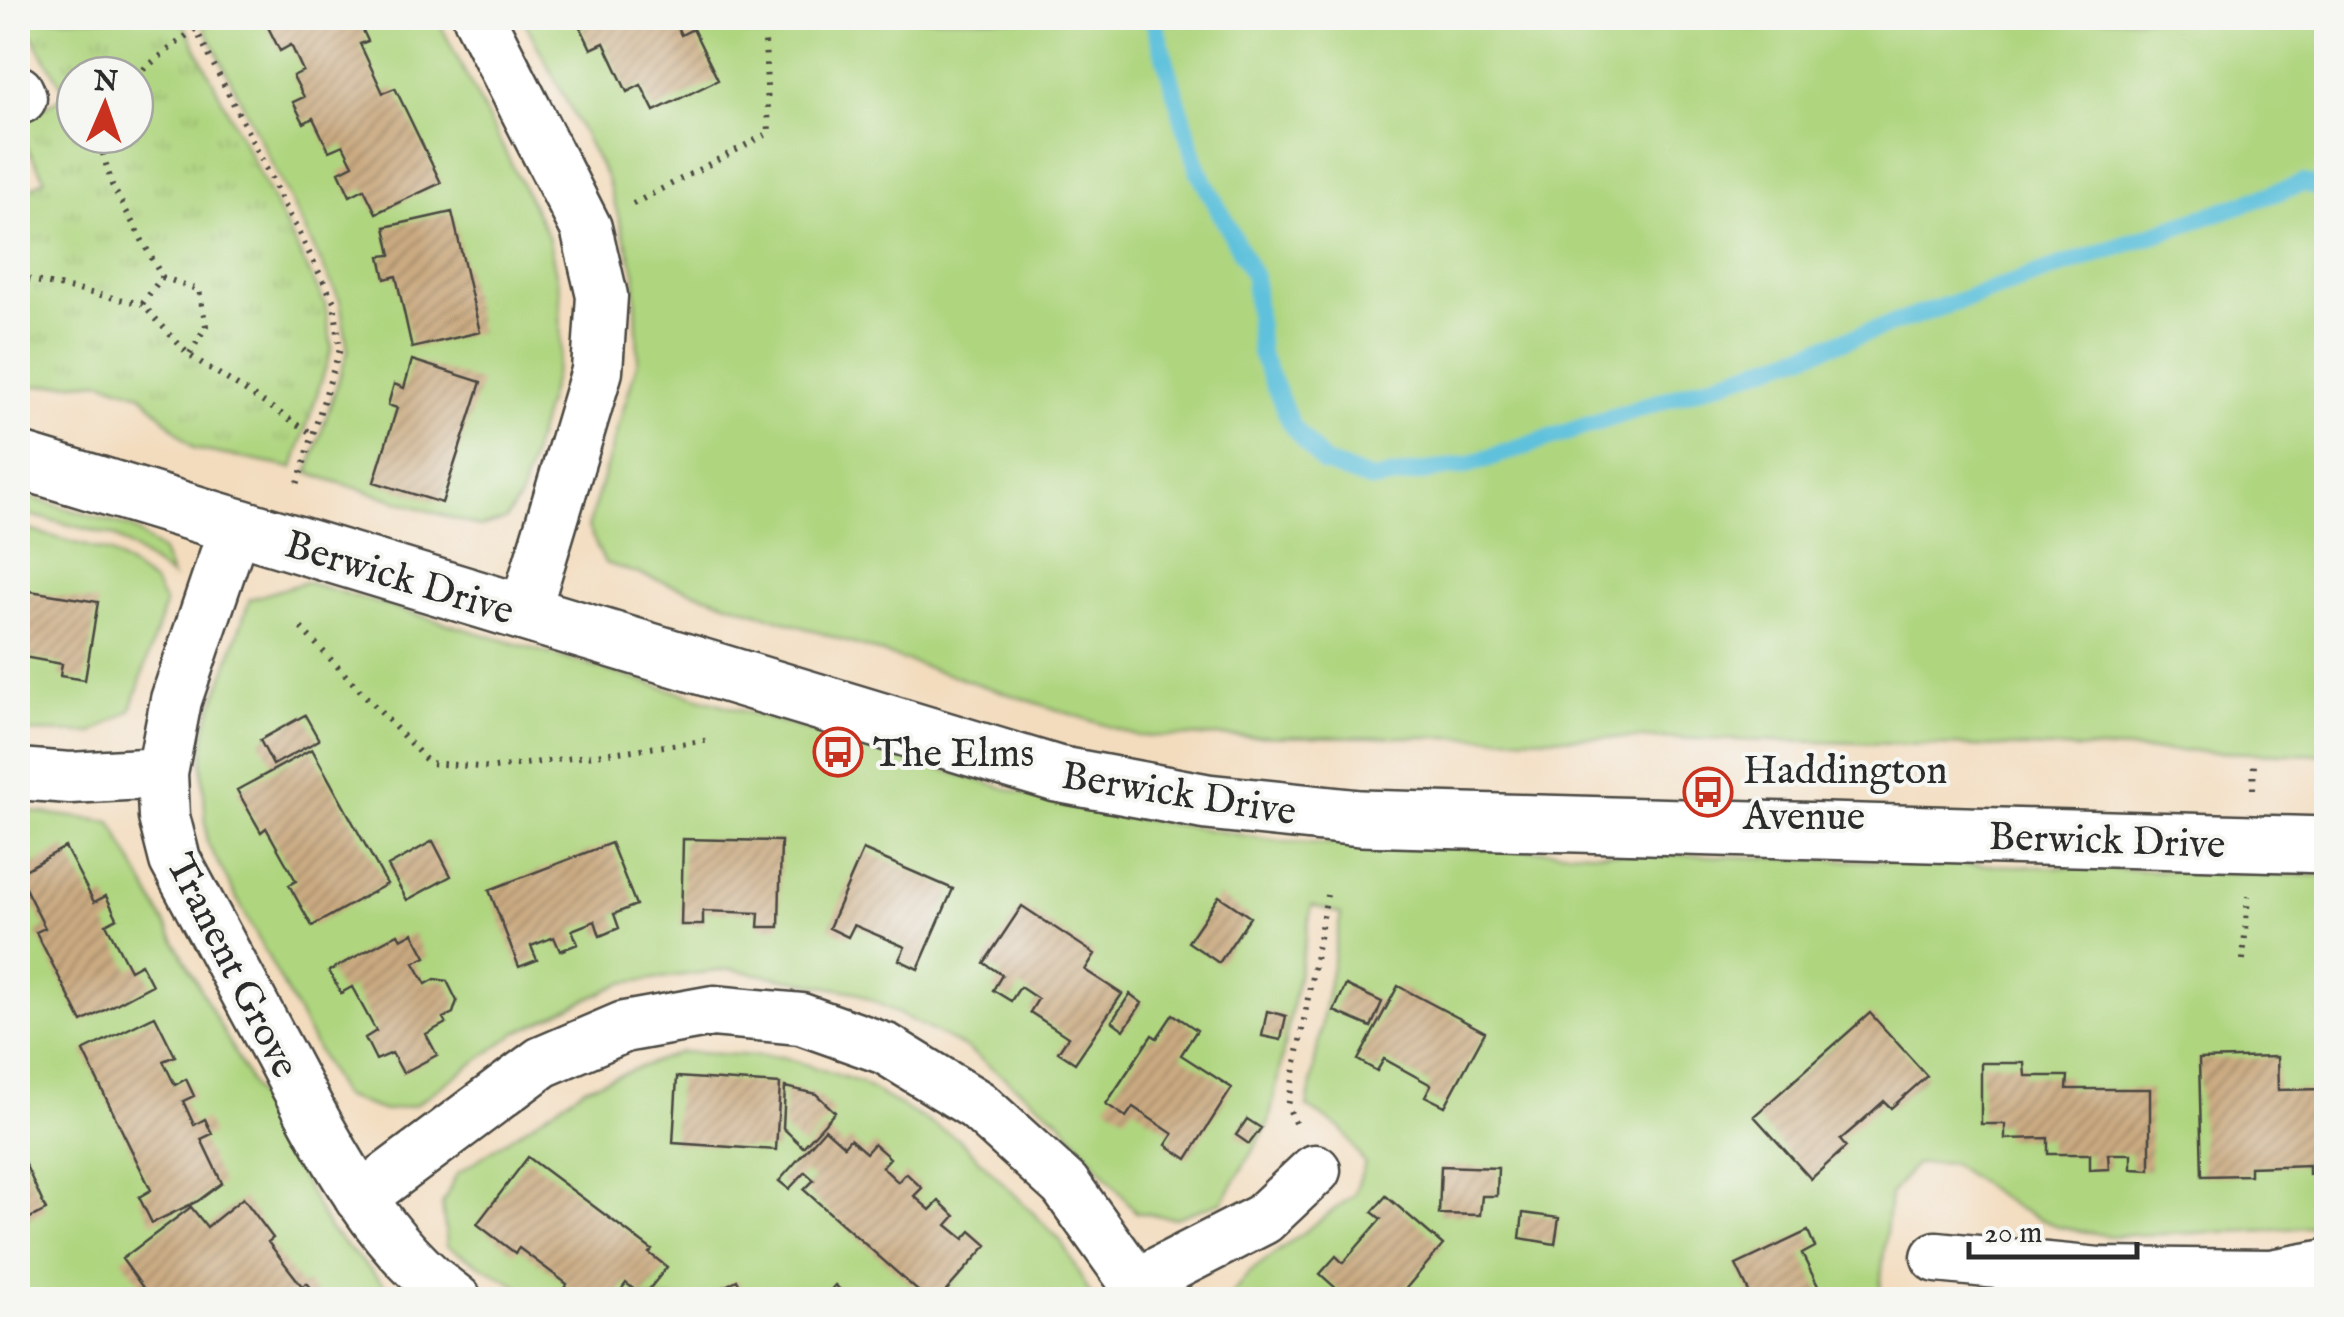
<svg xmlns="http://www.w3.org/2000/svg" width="2344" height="1317" font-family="'IM FELL English',serif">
<defs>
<pattern id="park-tufts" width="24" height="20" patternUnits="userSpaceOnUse" patternTransform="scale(2.5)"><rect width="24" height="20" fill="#afd57f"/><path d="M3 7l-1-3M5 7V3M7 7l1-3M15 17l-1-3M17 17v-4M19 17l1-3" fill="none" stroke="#97b76e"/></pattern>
<pattern id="building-hatch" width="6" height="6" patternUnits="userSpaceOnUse" patternTransform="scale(2.5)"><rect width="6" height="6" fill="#caaa81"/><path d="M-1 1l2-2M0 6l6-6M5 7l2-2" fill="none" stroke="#a48b6a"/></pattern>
</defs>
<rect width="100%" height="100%" fill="#f6f6f2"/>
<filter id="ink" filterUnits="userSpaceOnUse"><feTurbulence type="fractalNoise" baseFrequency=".01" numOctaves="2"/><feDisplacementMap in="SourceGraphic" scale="20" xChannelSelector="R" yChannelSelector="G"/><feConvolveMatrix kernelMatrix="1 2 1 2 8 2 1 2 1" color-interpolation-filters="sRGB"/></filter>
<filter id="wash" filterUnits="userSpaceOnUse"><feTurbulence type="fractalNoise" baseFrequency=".0048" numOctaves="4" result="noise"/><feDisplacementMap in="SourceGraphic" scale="40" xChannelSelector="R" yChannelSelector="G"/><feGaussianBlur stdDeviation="2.25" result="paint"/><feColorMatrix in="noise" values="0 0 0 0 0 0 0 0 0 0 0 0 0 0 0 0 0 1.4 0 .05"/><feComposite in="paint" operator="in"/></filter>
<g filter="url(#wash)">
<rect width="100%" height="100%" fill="#f3dcbe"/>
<path fill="#afd57f" stroke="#6d8055" stroke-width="2.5" d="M200,18H437L548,236L560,292L561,352L520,498L505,520L480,527L308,473L348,351L340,301Z
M523,18H2326V755L1660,738L1138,736L605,563L588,528L638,360L635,272L607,179Z
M18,494L132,528L162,552L172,577L114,536L18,512Z
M18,527L111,553L154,583L165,604L131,710L93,733L18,732Z
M306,582L1072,808L1286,842L2326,876V1225L2275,1230L2110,1236L2058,1227L2017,1208L1951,1163L1915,1164L1890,1195L1879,1299H1228L1250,1272L1354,1195L1365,1164L1342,1129L1307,1107L1341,914L1312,905L1269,1123L1222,1202L1175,1218L1136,1212L1061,1121L966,1048L855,992L731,969L622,983L516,1033L415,1105L384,1111L342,1096L207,842L202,763L206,725L250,599Z
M20,810L111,822L329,1229L399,1299L114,1300L108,1292L78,1299H18V812Z
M680,1052L783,1057L859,1082L960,1140L1061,1241L1093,1299H535L526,1291L447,1246L442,1204L457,1174L584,1088Z"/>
<path fill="url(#park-tufts)" stroke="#6d8055" stroke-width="2.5" fill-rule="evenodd" d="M29,18H181L325,304L332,348L293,468L194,449L141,394L101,381L23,387L18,378V270L23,267L18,256V196L45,179L18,132V121L67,95L27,28ZM75,75H135V135H75Z"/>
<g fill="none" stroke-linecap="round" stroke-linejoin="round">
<path stroke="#5ec1dc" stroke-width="18" d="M1153,18L1198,170L1254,277L1260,353L1292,426L1324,463L1372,480L1471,464L1813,351L2304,183L2326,190"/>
</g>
<g id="blocks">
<path fill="url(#building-hatch)" d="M282,18H357L368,41L360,44L383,93L395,88L441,183L376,213L364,189L350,196L339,172L353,165L343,145L329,151L313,118L304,123L293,102L304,97L293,76L303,71L291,45L280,51L267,25Z
M591,18H673L681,35L693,29L718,80L654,111L641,85L627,92L604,43L591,49L581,28L593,22Z
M452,212L480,332L412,348L396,276L385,279L380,256L391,255L385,227Z
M412,360L481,382L442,503L374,482L397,408L388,405L394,384L404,388Z
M18,589L98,602L85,680L60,676L62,664L18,656Z
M305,715L319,740L273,765L260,740Z
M312,749L387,884L312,926L289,885L296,881L266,828L261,832L237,790Z
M683,839L781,841L779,927H758L759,913L703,911V925H681Z
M433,841L451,876L407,900L388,866Z
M611,843L636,905L614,914L619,928L600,936L595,921L572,930L578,944L560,951L554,937L531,946L537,960L519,967L489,890Z
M65,847L94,902L106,896L117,918L106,924L130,970L141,964L152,985L82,1022L36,932L45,928L18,874Z
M863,850L953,889L918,969L899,960L905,947L854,925L848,937L829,928Z
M1219,896L1250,917L1219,963L1188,942Z
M1022,906L1095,954L1085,970L1122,994L1075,1063L1058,1052L1068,1037L1030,1012L1038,999L1020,987L1011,1001L993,990L1002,975L984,963Z
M413,933L426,957L414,963L426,984L435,979L447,981L457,1001L453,1013L443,1018L446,1023L426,1034L437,1055L403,1073L392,1053L376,1060L365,1038L376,1031L352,987L341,993L329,971L398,934L401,939Z
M1346,985L1382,1002L1371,1027L1334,1011Z
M1398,986L1485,1032L1445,1106L1425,1096L1431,1085L1384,1059L1377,1071L1358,1060Z
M1130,994L1142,1003L1124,1030L1112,1021Z
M1267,1011L1286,1016L1281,1040L1262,1036Z
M1870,1013L1927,1076L1891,1108L1884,1101L1862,1121L1840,1140L1846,1147L1811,1179L1754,1116Z
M1173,1014L1197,1030L1181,1055L1232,1088L1187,1159L1166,1145L1173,1134L1133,1107L1126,1117L1106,1104L1152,1035L1157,1038Z
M155,1016L175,1056L163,1061L175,1085L186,1079L194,1096L183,1101L194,1125L205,1119L212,1134L201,1139L222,1183L198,1201L152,1223L139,1197L151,1190L83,1051Z
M2277,1057L2278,1090L2326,1089V1174H2309V1165L2250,1167V1175L2202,1176L2199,1059Z
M1981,1063H2024L2025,1076H2068L2067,1089H2150V1170L2131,1169V1154H2108L2109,1169L2090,1170V1154H2048V1138L2005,1139V1124H1981Z
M677,1077L780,1084L776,1150L673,1143Z
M785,1087L816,1094L835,1112L803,1147L783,1128Z
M1247,1119L1261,1128L1249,1144L1236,1135Z
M825,1129L844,1146L850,1139L866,1153L874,1144L890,1158L882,1167L898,1182L906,1173L922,1188L914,1196L930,1210L939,1201L955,1216L947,1225L964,1239L971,1231L987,1245L938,1300H928L804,1190L814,1180L805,1172L789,1189L779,1181Z
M18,1148L46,1210L18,1224Z
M528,1157L652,1250L649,1253L667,1267L643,1297L626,1283L614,1300H576L563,1290L567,1284L519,1248L515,1253L477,1224Z
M1441,1166L1498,1168L1497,1196H1482L1480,1215L1439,1214Z
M1386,1196L1443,1245L1396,1300H1349L1320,1274L1336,1256L1343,1263L1381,1219L1372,1212Z
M243,1198L273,1238L268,1242L302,1286L307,1283L321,1300H211L208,1295L202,1300H152L122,1259L191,1207L207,1227Z
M1523,1213L1559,1218L1555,1244L1520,1238Z
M1808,1231L1815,1247L1802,1254L1821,1292L1808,1298L1809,1300H1753L1736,1265Z
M737,1280L747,1300H699Z
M835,1285L851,1300H822Z"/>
</g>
</g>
<g filter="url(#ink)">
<use href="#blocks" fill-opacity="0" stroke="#494641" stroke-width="2.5"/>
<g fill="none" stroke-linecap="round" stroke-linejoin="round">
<g stroke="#494641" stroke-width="55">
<path id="minor" d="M479,18L586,228L602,296L597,371L524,614
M18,91L21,98
M235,526L176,700L162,773L164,817L175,860C210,925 245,990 280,1055C326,1142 374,1241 456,1300
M18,774L70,778L162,773
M360,1198L542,1062L624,1027L713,1011L801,1019L886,1049L977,1105L1065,1185L1136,1284L1142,1300
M1937,1257L2099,1273L2270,1275L2326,1265
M1136,1284L1263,1219L1315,1170"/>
</g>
<g stroke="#494641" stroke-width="60">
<path id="tertiary" d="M18,460L1057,774L1207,802L1360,818L2326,845"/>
</g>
<path stroke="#494641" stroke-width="6" stroke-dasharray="2.5 8" stroke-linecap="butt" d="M190,18L334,302L340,349L297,485
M135,76L196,28
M94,135L99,140L112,185L162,277L142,304
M633,204L769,133L764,18
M162,277L199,290L206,326L189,355
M18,280L22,278L142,304L189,355L313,434
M301,628L429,763L494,768L711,740
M2253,789L2254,763
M2243,960L2248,896
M1295,1123L1288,1106L1327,895"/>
<use href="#minor" stroke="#fff" stroke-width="50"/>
<use href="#tertiary" stroke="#fff" stroke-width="55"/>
</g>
</g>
<defs>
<g id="bus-ring" transform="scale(2.5)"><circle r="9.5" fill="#f6f6f2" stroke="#c8321e" stroke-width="1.5"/><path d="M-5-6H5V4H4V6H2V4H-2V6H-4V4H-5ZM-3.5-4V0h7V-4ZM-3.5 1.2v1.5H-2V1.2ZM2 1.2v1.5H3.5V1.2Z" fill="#c8321e"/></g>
</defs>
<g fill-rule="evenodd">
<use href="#bus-ring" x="838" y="752"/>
<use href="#bus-ring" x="1708" y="792"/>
</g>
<g text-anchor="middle" stroke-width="8" stroke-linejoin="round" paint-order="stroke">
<g font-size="40" fill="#2b2b2b" stroke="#f6f6f2">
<text transform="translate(400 576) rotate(17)" y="14">Berwick Drive</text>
<text transform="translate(1179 792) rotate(9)" y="14">Berwick Drive</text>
<text transform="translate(2107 839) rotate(2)" y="14">Berwick Drive</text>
<text transform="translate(234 965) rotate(63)" y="14">Tranent Grove</text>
</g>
<g font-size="40" fill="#2b2b2b" stroke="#f6f6f2" text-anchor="start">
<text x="873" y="766">The Elms</text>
<text x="1743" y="783">Haddington<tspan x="1743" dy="46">Avenue</tspan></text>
</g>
</g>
<rect width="2344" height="1317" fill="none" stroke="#f6f6f2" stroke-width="60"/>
<g transform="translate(105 105) rotate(2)"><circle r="48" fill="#f6f6f2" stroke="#a5a5a2" stroke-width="2.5"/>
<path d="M0-8L18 38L0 25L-18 38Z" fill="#c8321e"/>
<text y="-15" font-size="28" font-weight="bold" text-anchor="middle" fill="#2b2b2b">N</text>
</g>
<path d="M1969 1242v15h168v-15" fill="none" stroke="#2b2b2b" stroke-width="5"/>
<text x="1984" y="1242" font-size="30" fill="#2b2b2b" stroke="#f6f6f2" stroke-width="8" paint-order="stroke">20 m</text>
</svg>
